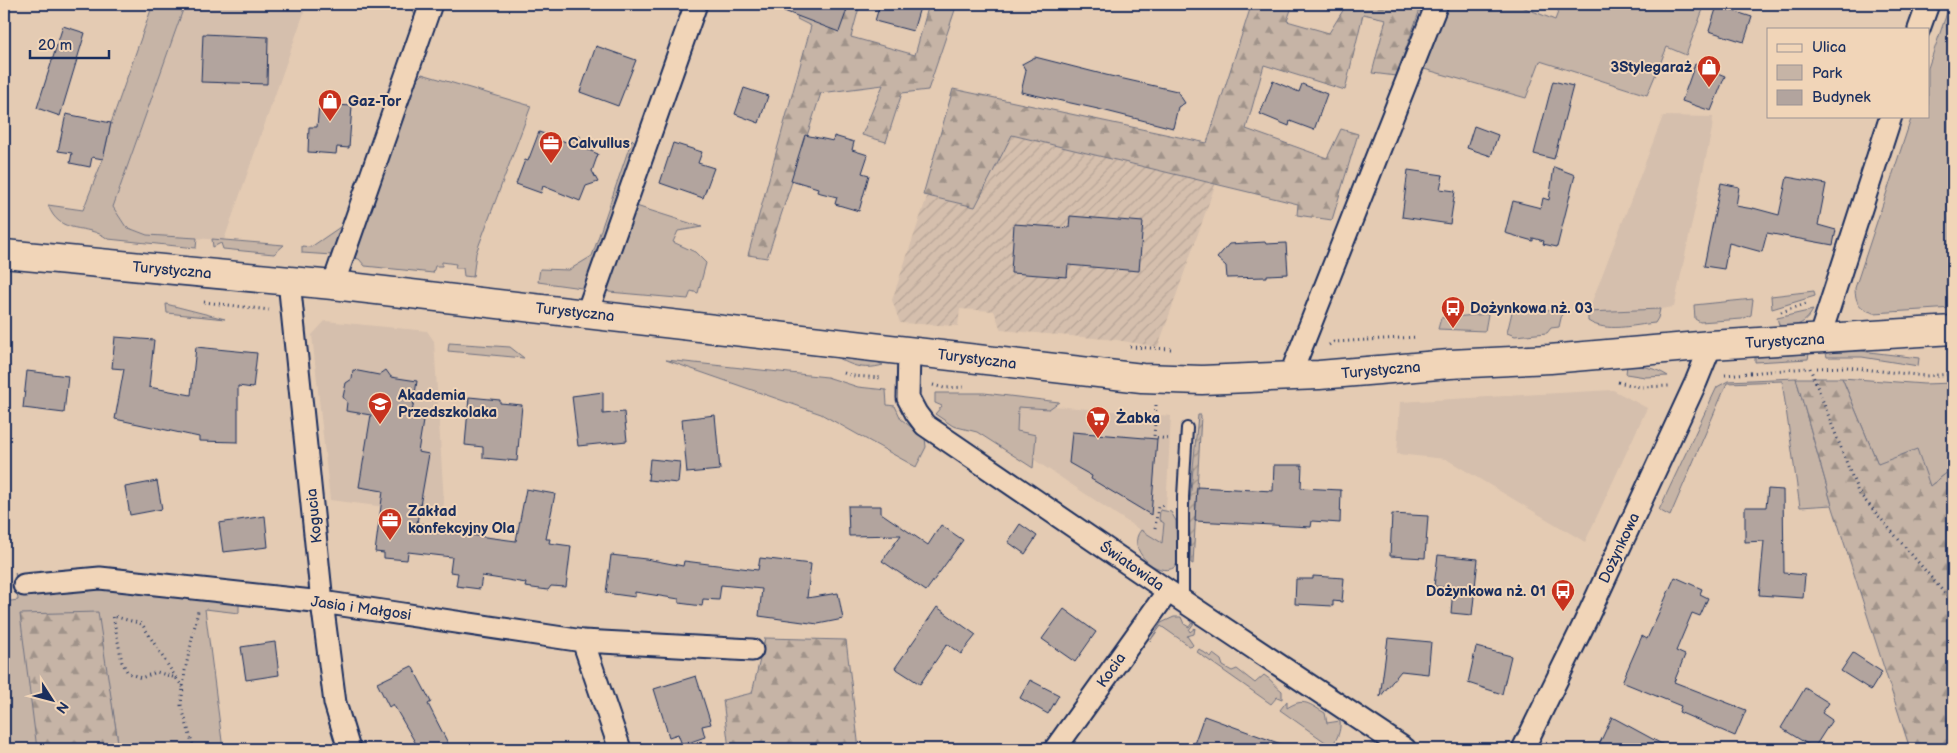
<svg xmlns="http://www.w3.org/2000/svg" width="1957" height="753" font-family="'Balsamiq Sans',sans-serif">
<defs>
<pattern id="industrial-furrows" width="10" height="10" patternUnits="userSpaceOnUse" patternTransform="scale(1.25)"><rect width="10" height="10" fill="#d5bfad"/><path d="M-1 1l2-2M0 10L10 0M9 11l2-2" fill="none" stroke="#b6a497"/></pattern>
<pattern id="forest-firs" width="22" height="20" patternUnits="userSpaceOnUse" patternTransform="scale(1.25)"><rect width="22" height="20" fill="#c6b4a6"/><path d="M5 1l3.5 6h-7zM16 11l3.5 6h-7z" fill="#a0938a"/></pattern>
<pattern id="garden-furrows" width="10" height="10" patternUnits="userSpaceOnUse" patternTransform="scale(1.25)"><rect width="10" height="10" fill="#c6b4a6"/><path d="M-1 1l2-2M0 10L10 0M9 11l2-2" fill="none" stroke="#a0938a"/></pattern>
</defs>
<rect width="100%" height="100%" fill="#e4cbb3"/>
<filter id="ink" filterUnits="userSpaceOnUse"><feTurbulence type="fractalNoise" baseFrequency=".02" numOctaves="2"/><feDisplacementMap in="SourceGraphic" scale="10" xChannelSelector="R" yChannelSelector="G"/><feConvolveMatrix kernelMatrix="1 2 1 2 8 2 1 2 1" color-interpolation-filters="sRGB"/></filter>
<g filter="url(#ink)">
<path fill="#d5bfad" d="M185,4H307L224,240L147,235L126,227L113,207Z
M1663,116L1713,117L1712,129L1674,307L1660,309L1588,312Z
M325,321L427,331L434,341L444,503L441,514L330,500L312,335Z
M1613,390L1647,408L1585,542L1446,459L1397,454L1400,402Z
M938,396L1171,416L1164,546Z"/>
<path fill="url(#industrial-furrows)" d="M963,91L1225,157L1158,347L1117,340L1001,330L994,311L960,309L958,326L900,323L892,300Z"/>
<path fill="#c6b4a6" stroke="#707282" d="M153,4H185L113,207L126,227L147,235L197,238L196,248L108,239C86,222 60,237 48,205L83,210L103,159L111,123Z
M410,4H423L332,255L302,253V246L311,247L343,225L416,18Z
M1449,4H1515L1555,20L1561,4H1705L1686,55L1667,47L1647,95L1540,61L1526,98L1424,69Z
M1950,4H1953V308L1874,313C1860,309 1855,303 1855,288L1912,116H1928V68Z
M422,74L531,106L476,253L473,277L464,276L463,268H455L456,264L442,262V266H435L433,273L365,266L359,259L352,258L414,82Z
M632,139L637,144L589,289L538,282L540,269L569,270L592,256Z
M633,205L702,227L678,231L673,242L695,252L706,263L698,293L691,291L688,299L609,292L605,286Z
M212,239L284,245L274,254L223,249L221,243L213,247Z
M1814,291L1815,296L1772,309L1771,296Z
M1753,299L1751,315L1742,319L1700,322L1695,319L1694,305Z
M166,304L225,319L167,313Z
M1563,309L1559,327L1551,328L1547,333L1515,336L1507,333L1512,312Z
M1660,309L1658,318L1655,323C1634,325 1606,333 1588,321V312Z
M1813,310C1805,325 1796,326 1780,328L1777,318Z
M1488,314L1485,331L1438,329L1441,318Z
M449,343L510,347L524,358L448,351Z
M1861,351L1919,358L1918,366L1862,357H1827L1826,353Z
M1809,354L1808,359L1755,362V357Z
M832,355L875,361L883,365C861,371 851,365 832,355Z
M666,360L827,377L858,387L886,390L887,405L895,406L901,419L925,438L926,447L916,467L821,414Z
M1627,365C1642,366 1654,367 1668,376L1645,377L1626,374Z
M1796,378L1832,505L1800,507L1782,381L1727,383L1670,516L1659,510L1717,387L1728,381Z
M1842,378L1924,384L1953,383V468L1930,486L1878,464Z
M935,393H984L1059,402L1049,409L1018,407L1017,431L1036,435L1033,468L977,432L953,426L935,414L942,406L935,403Z
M1160,510L1171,512L1176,521L1177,563L1175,567C1157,579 1125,548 1141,530L1162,543L1164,523L1159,520Z
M15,572L21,591L98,586L239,600V613L205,609L223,749H119L97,612L38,749H4V602L18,600Z
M1174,617H1181L1184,624L1189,627L1193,621L1194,623L1189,630L1190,632L1195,628L1194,634L1187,636L1193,645L1191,647L1161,626L1150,641L1161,623Z
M1199,649L1211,657L1213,654L1221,660L1223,666L1232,671L1237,669L1255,683L1264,675C1271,679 1275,686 1282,691V699L1277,697L1271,704L1197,652Z
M1287,701V708C1304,697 1309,704 1325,713L1327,723L1340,721C1341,731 1337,740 1331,746L1280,710Z
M1375,742L1385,749H1340L1345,744L1368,747Z"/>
<path fill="url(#forest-firs)" stroke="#707282" d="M804,4H860L851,37L915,55L929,4H957L928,90L902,93L886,142L862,135L883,85L821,93L767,258L748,255L811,26L797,19Z
M1250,4H1293L1287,21L1329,33L1347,4H1422L1396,76L1372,73L1386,19L1363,14L1345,90L1264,65L1246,129L1327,158L1341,129L1358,134L1332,220L1297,215L1298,204L1012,135L975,207L923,195L953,89L1207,143L1251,6Z
M1796,378H1842L1878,464L1917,449L1930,486L1953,468V749H1910L1832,505Z
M98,612L119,749H37L20,614Z
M765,638L846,640L859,749H729L723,700L752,693Z"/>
<path fill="url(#garden-furrows)" stroke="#707282" d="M1198,415H1201L1193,564L1191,563L1189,511Z"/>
<path fill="#b2a49e" stroke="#1b2f5e" d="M771,4H849L839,32L771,6Z
M880,4H921L913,31L875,21Z
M1717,6L1752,17L1744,42L1709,31Z
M63,26L85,33L60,116L37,108Z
M203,34L268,37L267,84L201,82Z
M596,46L636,60L618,106L580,92Z
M1035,57L1106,75L1177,91L1185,103L1178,107L1173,128L1098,109L1021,92L1026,71L1022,64Z
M1695,64L1725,76L1711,111L1682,101Z
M1273,81L1299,92L1302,84L1327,94L1314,130L1290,121L1289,126L1260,114Z
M1553,81L1573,86L1554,159L1534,154Z
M744,88L768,96L759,123L735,114Z
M319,104L352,106L349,148L337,147L336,154L308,152L309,127H317Z
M66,114L111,123L103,159L92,157L90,167L70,163L72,153L58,151Z
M1474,126L1498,135L1491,156L1467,148Z
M539,132L566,142L580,136L581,147L598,154L592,171L598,182L586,186L580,201L543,186L541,193L516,184L525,160L528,161Z
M805,135L833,141L834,136L854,142L852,150L868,155L862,173L869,175L859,211L835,204L837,197L817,192L818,188L791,180Z
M673,143L702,152L698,163L714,168L703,198L660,183Z
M1554,167L1575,175L1557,247L1543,244L1544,241L1533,238V241L1505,233L1513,201L1541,208L1543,198L1549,200Z
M1408,170L1443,175L1440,189L1455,191L1450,224L1402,217Z
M1787,177L1826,184L1818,225L1836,230L1833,245L1767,233L1762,252L1729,243L1724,269L1704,266L1721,183L1739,187L1736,206L1753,209V208L1779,215Z
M1070,216L1143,222L1139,271L1068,265L1067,277L1011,273L1014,224L1069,228Z
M1265,242L1266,244L1286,243L1288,274L1267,275V277L1227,278L1226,266L1217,258L1229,244Z
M115,337L154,340L149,387L191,395L196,347L257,353L253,388L238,386V442L199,441V437L115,419L124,369L112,368Z
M353,370L379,375L386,370L391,377L417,381L411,419L423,421L418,452L429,454L417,523L426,524L425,529L516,541L526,489L555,494L546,539H550L549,543L571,546L566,587L551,586L548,590L525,587L526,583L482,576L480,589L456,586L458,573L450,572L452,557L408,552L407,560L384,558V553L375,552L383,491L359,487L371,415L346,411L347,402L343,397L346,383L352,379Z
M27,371L68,376L64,413L23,408Z
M603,392V414L624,412L627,441L578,446L572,396Z
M469,397L500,400V403L522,405L517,461L483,458V447L465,445Z
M715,415L720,470L687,473L682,419Z
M1072,432L1157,439L1151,515L1091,479L1092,476L1069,463Z
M650,459L680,462L678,483L648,480Z
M1274,465H1302L1301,488L1341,490L1340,523L1312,521L1311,527L1195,521L1197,487L1273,491Z
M157,481L162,509L130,515L125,487Z
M1768,489L1783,490L1784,573L1805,575L1803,598L1759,595L1764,541L1745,542V507H1766Z
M848,506H881V513L928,545L941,525L963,540L926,591L882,561L901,535L849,536Z
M1392,514L1428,516L1425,558L1390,556Z
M265,516L268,547L223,552L219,523Z
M1020,524L1037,536L1025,554L1008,542Z
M611,555L646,559L683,566L684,561L758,570L760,558L811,564L807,598L838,593L843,619L818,624L759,616L762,589L721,585L719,600L703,599L702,606L679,603V599L635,592V597L606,593Z
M1438,555L1478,559L1472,615L1451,613L1453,589L1434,586Z
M1313,576L1344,578L1342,602L1333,601V606L1295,604L1296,579H1313Z
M1675,577L1702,589L1700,594L1708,598L1700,616L1692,613L1676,651L1685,655L1674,682L1746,710L1735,736L1679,712L1681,706L1622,682L1642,636L1647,639Z
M937,607L976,635L961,654L947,644L920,684L895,668Z
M1064,609L1096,632L1075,662L1042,639Z
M1388,638L1431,642L1428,674L1401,671L1380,697Z
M275,642L279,675L246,680L241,647Z
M1476,647L1511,656L1502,694L1468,683Z
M1853,653L1882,672L1871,690L1841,671Z
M412,666L431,702L428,704L451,749H419L393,704L389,707L377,683Z
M696,676L711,724L702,726L705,737L682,745L678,734L669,737L654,689Z
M1030,680L1059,695L1048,714L1020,698Z
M1805,688L1829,703L1822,713L1832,720L1814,748L1781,728Z
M1204,716L1289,747V749H1208L1194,744Z
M1612,717L1671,749H1597Z"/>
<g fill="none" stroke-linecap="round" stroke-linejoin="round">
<g stroke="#1b2f5e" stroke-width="14">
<path id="service" d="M1183,600V497L1187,428"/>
</g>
<g stroke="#1b2f5e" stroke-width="25">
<path id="minor" d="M1919,29L1928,4
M289,281L322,602L335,703L349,749
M333,285L431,4
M587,313L696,4
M1819,339L1891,116
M909,351L908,398L916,413L925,425L1168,591L1405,749
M1290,376L1437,4
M24,585L100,578L322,602L583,641L752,650
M583,641L620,749
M1055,749L1168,591
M1523,749L1585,622L1696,382L1711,345"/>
</g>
<g stroke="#1b2f5e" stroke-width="31">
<path id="secondary" d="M4,254L333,285L1142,378L1202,380L1319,375L1450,364L1550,359L1711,345L1953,330"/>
</g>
<path stroke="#1b2f5e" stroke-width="3" stroke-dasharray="1 4" stroke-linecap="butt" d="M204,302L269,310
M1781,312L1806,304
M1329,345L1334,342L1417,337
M1130,347L1171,349
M1810,368L1858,492L1953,603
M1817,368L1846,367L1925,376L1953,374
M844,373L853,376L882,378
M1725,375L1808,368
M1618,382L1640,387L1669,386
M933,385L944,388L966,387
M1156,405L1154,437L1169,439
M1155,528L1158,507L1166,504
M176,678L142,624L113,616L122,662L128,673L141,678L157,672L176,678L183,687
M194,749L181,705L185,671L198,611"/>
<use href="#service" stroke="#f1d5b8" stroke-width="10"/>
<use href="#minor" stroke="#f1d5b8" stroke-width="21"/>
<use href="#secondary" stroke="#f1d5b8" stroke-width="28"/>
</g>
</g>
<defs>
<g id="shop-pin" transform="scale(1.25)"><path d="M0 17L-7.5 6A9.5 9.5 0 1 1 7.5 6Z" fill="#c8321e" stroke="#f1d5b8"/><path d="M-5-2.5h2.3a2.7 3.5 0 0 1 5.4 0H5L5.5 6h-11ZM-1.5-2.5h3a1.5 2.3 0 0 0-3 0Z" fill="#fff"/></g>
<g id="office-pin" transform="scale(1.25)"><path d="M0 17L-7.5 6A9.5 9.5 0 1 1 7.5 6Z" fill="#c8321e" stroke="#f1d5b8"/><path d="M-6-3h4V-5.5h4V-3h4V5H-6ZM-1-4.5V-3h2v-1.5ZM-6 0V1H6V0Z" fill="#fff"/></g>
<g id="bus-pin" transform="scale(1.25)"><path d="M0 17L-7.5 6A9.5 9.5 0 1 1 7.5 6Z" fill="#c8321e" stroke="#f1d5b8"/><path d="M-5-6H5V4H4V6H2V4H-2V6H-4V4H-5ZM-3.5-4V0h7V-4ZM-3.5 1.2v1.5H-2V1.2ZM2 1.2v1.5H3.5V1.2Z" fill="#fff"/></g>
<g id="school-pin" transform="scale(1.25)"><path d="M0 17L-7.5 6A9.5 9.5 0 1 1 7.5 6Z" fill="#c8321e" stroke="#f1d5b8"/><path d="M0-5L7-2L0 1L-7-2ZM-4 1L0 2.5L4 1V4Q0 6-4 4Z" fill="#fff"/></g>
<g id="supermarket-pin" transform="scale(1.25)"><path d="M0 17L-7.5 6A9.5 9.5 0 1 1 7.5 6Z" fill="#c8321e" stroke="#f1d5b8"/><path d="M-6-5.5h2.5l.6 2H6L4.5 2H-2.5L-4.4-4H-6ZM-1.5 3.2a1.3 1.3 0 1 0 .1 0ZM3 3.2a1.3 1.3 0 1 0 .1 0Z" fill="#fff"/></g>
</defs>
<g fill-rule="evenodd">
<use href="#shop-pin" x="1709" y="67"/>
<use href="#shop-pin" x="330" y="101"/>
<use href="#office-pin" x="551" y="143"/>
<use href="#bus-pin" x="1453" y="308"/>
<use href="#school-pin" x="380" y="404"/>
<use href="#supermarket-pin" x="1098" y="418"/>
<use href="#office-pin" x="390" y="520"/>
<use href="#bus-pin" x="1563" y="591"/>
</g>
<g text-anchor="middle" stroke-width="4" stroke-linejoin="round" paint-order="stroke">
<g font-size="15" font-weight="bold" fill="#1b2f5e" stroke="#f1d5b8" text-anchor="start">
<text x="1692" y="72" text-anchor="end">3Stylegaraż</text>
<text x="348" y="106">Gaz-Tor</text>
<text x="568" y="148">Calvullus</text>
<text x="1470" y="313">Dożynkowa nż. 03</text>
<text x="398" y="400">Akademia<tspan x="398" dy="17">Przedszkolaka</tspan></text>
<text x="1116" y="423">Żabka</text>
<text x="408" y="516">Zakład<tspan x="408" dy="17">konfekcyjny Ola</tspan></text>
<text x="1546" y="596" text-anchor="end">Dożynkowa nż. 01</text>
</g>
<g font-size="15" fill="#1b2f5e" stroke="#f1d5b8">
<text transform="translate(172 270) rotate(5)" y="5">Turystyczna</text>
<text transform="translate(575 312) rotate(6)" y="5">Turystyczna</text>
<text transform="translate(1785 341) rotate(-3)" y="5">Turystyczna</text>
<text transform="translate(977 359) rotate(7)" y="5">Turystyczna</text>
<text transform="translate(1381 370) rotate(-5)" y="5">Turystyczna</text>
<text transform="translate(314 516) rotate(-96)" y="5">Kogucia</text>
<text transform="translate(1619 548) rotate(-65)" y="5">Dożynkowa</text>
<text transform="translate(1132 566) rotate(35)" y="5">Światowida</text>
<text transform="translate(361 608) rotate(8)" y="5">Jasia i Małgosi</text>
<text transform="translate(1111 670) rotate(-55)" y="5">Kocia</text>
</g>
</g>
<rect width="1957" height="753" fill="none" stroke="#f1d5b8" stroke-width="20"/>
<rect x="10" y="10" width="1937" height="733" fill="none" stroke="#1b2f5e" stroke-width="2" filter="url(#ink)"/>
<rect x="1767" y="28" width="162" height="90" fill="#f1d5b8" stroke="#9b9394"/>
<rect x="1777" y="44" width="25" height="8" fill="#f1d5b8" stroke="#9b9394"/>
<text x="1812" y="52" font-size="15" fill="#1b2f5e">Ulica</text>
<rect x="1777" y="65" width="25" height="15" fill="#c6b4a6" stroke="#9b9394"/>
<text x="1812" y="78" font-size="15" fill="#1b2f5e">Park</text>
<rect x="1777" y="90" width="25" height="15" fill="#b2a49e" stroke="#9b9394"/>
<text x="1812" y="102" font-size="15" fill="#1b2f5e">Budynek</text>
<g transform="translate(52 700) rotate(126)" stroke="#f1d5b8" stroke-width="4" paint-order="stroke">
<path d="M0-4L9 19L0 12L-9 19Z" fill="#1b2f5e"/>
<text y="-8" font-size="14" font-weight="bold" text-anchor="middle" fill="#1b2f5e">N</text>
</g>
<path d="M30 50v8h79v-8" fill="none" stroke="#1b2f5e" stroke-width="2.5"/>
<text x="38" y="50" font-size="15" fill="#1b2f5e" stroke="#f1d5b8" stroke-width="4" paint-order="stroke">20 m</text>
</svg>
